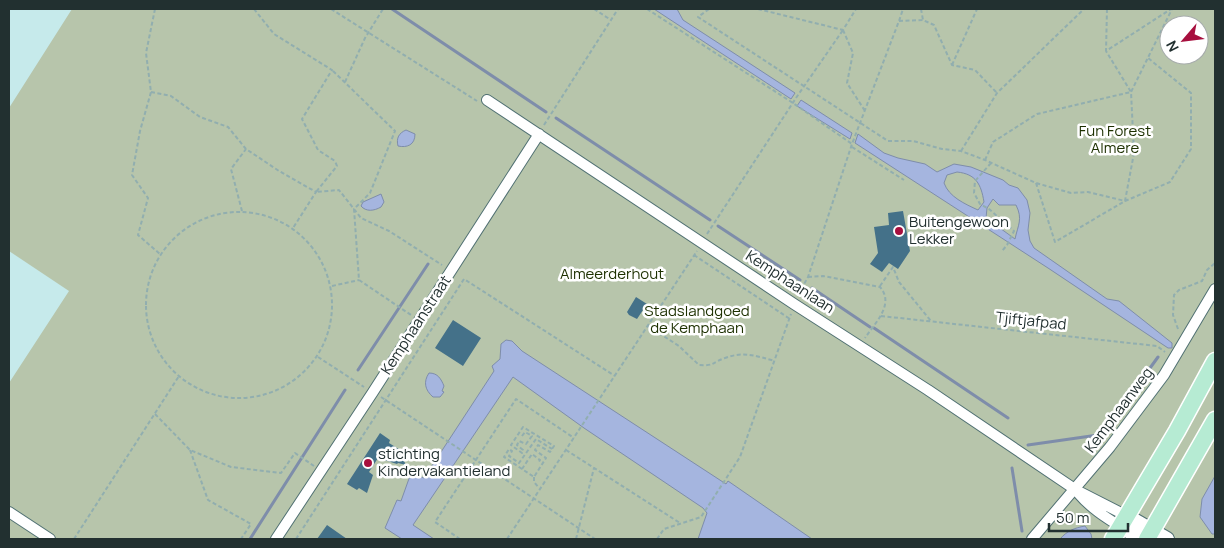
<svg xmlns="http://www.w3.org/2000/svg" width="1224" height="548" font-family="Manrope,sans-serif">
<rect width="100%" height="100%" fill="#c6eaeb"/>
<path fill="#b7c5ab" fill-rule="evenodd" d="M72,9H1215V539H9V383L69,291L9,251V108ZM1169,25H1199V55H1169Z"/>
<path fill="#a5b5df" stroke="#7e8daa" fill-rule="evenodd" d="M654,9H677L683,20L795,93L791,99Z
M801,100L852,133L850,139L797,106Z
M406,130L415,134C415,145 407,148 398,146C396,138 399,133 406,130Z
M858,134L884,153L898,158L925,164L937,172L954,164L971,167L1003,180L1009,185L1018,188L1027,200L1030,213L1028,230L1030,241L1034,248L1107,299L1119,301L1172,343V348H1168L1048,268L855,143ZM957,172C976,174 981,184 984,202L978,210C965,204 949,197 944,183L947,175ZM993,199L999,205H1016C1023,219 1018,225 1015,239L986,218L987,208Z
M381,194L384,202L381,207C374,211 366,212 361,206L363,202Z
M506,340L512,341L522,351L726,484L728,481L812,539H698L707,513L703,508L584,428L513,377L413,525L434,539H402L385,528L397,500L401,501L411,473L424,478L494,371L492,366L500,359L501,344Z
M429,373C438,373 441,379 444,386L442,391L444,392L440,397H433C425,390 423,382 429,373Z
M1215,476V534H1212L1200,517L1202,499Z
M1085,526L1091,534L1092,539H1060C1067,531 1074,528 1085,526Z"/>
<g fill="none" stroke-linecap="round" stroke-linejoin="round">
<path stroke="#7e8daa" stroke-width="3" d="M392,9L546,112
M556,118L710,220
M718,226L800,280
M812,288L870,327
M874,328L1008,418
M358,370L428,264
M1124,404L1158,357
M1028,445L1098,435
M1012,468L1022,531
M250,539L345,390"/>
</g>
<path fill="#447189" d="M903,211L910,251L898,269L889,263L882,272L870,264L878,253L874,227L889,225L888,213Z
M636,297L647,304L637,319L629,315L627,312Z
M453,320L481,338L463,366L435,348Z
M380,433L390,440L389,443L405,453L402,457L406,465L398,463L397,464L378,458L369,472L373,475L367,493L359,488L357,490L347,484Z
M327,525L347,539H317Z"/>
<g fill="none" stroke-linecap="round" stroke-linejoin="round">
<g stroke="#517173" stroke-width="12">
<path id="street" d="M487,100L794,304L928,390L1076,490L1127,516
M1079,494C1091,508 1105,517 1121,527
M9,512L50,539
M276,539L373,392L539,134
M1032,539L1110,447L1164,375L1215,289"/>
</g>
<g stroke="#517173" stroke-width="16">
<path id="secondary" d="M1127,516L1167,539
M1121,527L1142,539"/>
</g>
<g stroke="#fff" stroke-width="19">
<path id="primary" d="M1113,539L1177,431L1215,361
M1147,539L1215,420"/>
</g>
<path stroke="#91aeaf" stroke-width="2" stroke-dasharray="4 2.5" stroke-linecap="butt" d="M155,9L146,53L151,92L140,131L132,175L148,198L138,235L160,254
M254,9L274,34L332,70L302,119L318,150L335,161L337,166L316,192L339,190L361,218L389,231L442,265
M331,9L477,101
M594,9L611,20
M647,9L793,103L852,144
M709,9L698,17L888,141H913L942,149L961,151L985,160L1036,183L1071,193L1088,192L1125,201L1134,153L1131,92L1172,9
M758,9L843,30L856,9
M921,9L923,20
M1107,9L1106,51L1171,9
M899,21L923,20L934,25L952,65L975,70L997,93
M843,30L853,53L847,83L865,111
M952,65L977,9
M333,71L395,131L370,193L354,209L359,280L411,315
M345,82L365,38L383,9
M151,92L171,96L200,117L228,127L246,149L279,171L316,192L293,228
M544,125L618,9
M852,147L904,180
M961,151L997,93L1084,9
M985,160L993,142L1037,114L1131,92L1106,51
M991,163L975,181L974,193L980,204L989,209L1014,231L1007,245L1002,251
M1036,183L1055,242L1125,201L1170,182L1191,149V93L1148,58
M242,211L231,169L246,149
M146 305a93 93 0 1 1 186 0a93 93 0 1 1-186 0Z
M707,234L798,95L843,30
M694,255L790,319
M808,277L823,276L880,287C895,304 875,323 865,338
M332,286L359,280
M880,286L893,267L899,282L931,321
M798,295L808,277L852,144L899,21L903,9
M881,316L1157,346L1165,352
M648,326L679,346L699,365C715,366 711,363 725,358C744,351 756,356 775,361
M1178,329L1173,315L1174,295L1179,290L1202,281L1207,270L1215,263
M318,357L364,387
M381,397L595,539
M155,414L190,450L231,467L281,473L295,453L314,466
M522,436L525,432L532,436L526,444L519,441L517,445L523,450L522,453L511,445L523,427L554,446L550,452L538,445L535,450L546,458L534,477L522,469L532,454L540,460L538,463
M190,450L208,500L251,524L241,539
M566,450L680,523
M522,469L504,457L509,449L512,451L509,456L519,463L536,439L552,449
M534,477V482L539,488
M74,539L179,376
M296,539L464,279L615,376
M460,539L435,522L516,399L574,438
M507,539L697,251
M576,539L594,468
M657,539L664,529L701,517L740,457L791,314"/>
<use href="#street" stroke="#fff" stroke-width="10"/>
<use href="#secondary" stroke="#fff" stroke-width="14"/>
<use href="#primary" stroke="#b6ebd3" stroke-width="16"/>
</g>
<g fill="#a70f3e" stroke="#fff" stroke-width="2">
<circle cx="899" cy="231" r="5"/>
<circle cx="368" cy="463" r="5"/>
</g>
<g text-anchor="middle" stroke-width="5" stroke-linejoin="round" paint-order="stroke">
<g font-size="15" fill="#1d3000" stroke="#fff">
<text x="1115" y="136">Fun Forest<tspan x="1115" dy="17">Almere</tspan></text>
<text x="612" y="279">Almeerderhout</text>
<text x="697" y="316">Stadslandgoed<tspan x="697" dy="17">de Kemphaan</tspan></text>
</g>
<g font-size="15" fill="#223030" stroke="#fff" text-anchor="start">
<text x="909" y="227">Buitengewoon<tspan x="909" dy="17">Lekker</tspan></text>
<text x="378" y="459">stichting<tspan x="378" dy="17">Kindervakantieland</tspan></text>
</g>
<g font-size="15" fill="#223030" stroke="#fff">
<text transform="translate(790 282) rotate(33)" y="5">Kemphaanlaan</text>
<text transform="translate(1031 321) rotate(6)" y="5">Tjiftjafpad</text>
<text transform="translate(416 325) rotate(-57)" y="5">Kemphaanstraat</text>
<text transform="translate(1119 410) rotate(-53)" y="5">Kemphaanweg</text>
</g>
</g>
<rect width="1224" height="548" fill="none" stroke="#223030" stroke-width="20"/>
<g transform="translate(1184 40) rotate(242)"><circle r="24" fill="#ffffff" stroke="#a7acac"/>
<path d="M0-4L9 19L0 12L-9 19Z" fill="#a70f3e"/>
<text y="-8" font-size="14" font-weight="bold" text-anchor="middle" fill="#223030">N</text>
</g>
<path d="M1049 523v8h79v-8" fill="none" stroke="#223030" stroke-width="2.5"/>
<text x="1056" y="523" font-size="15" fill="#223030" stroke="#ffffff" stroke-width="4" paint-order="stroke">50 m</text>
</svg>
